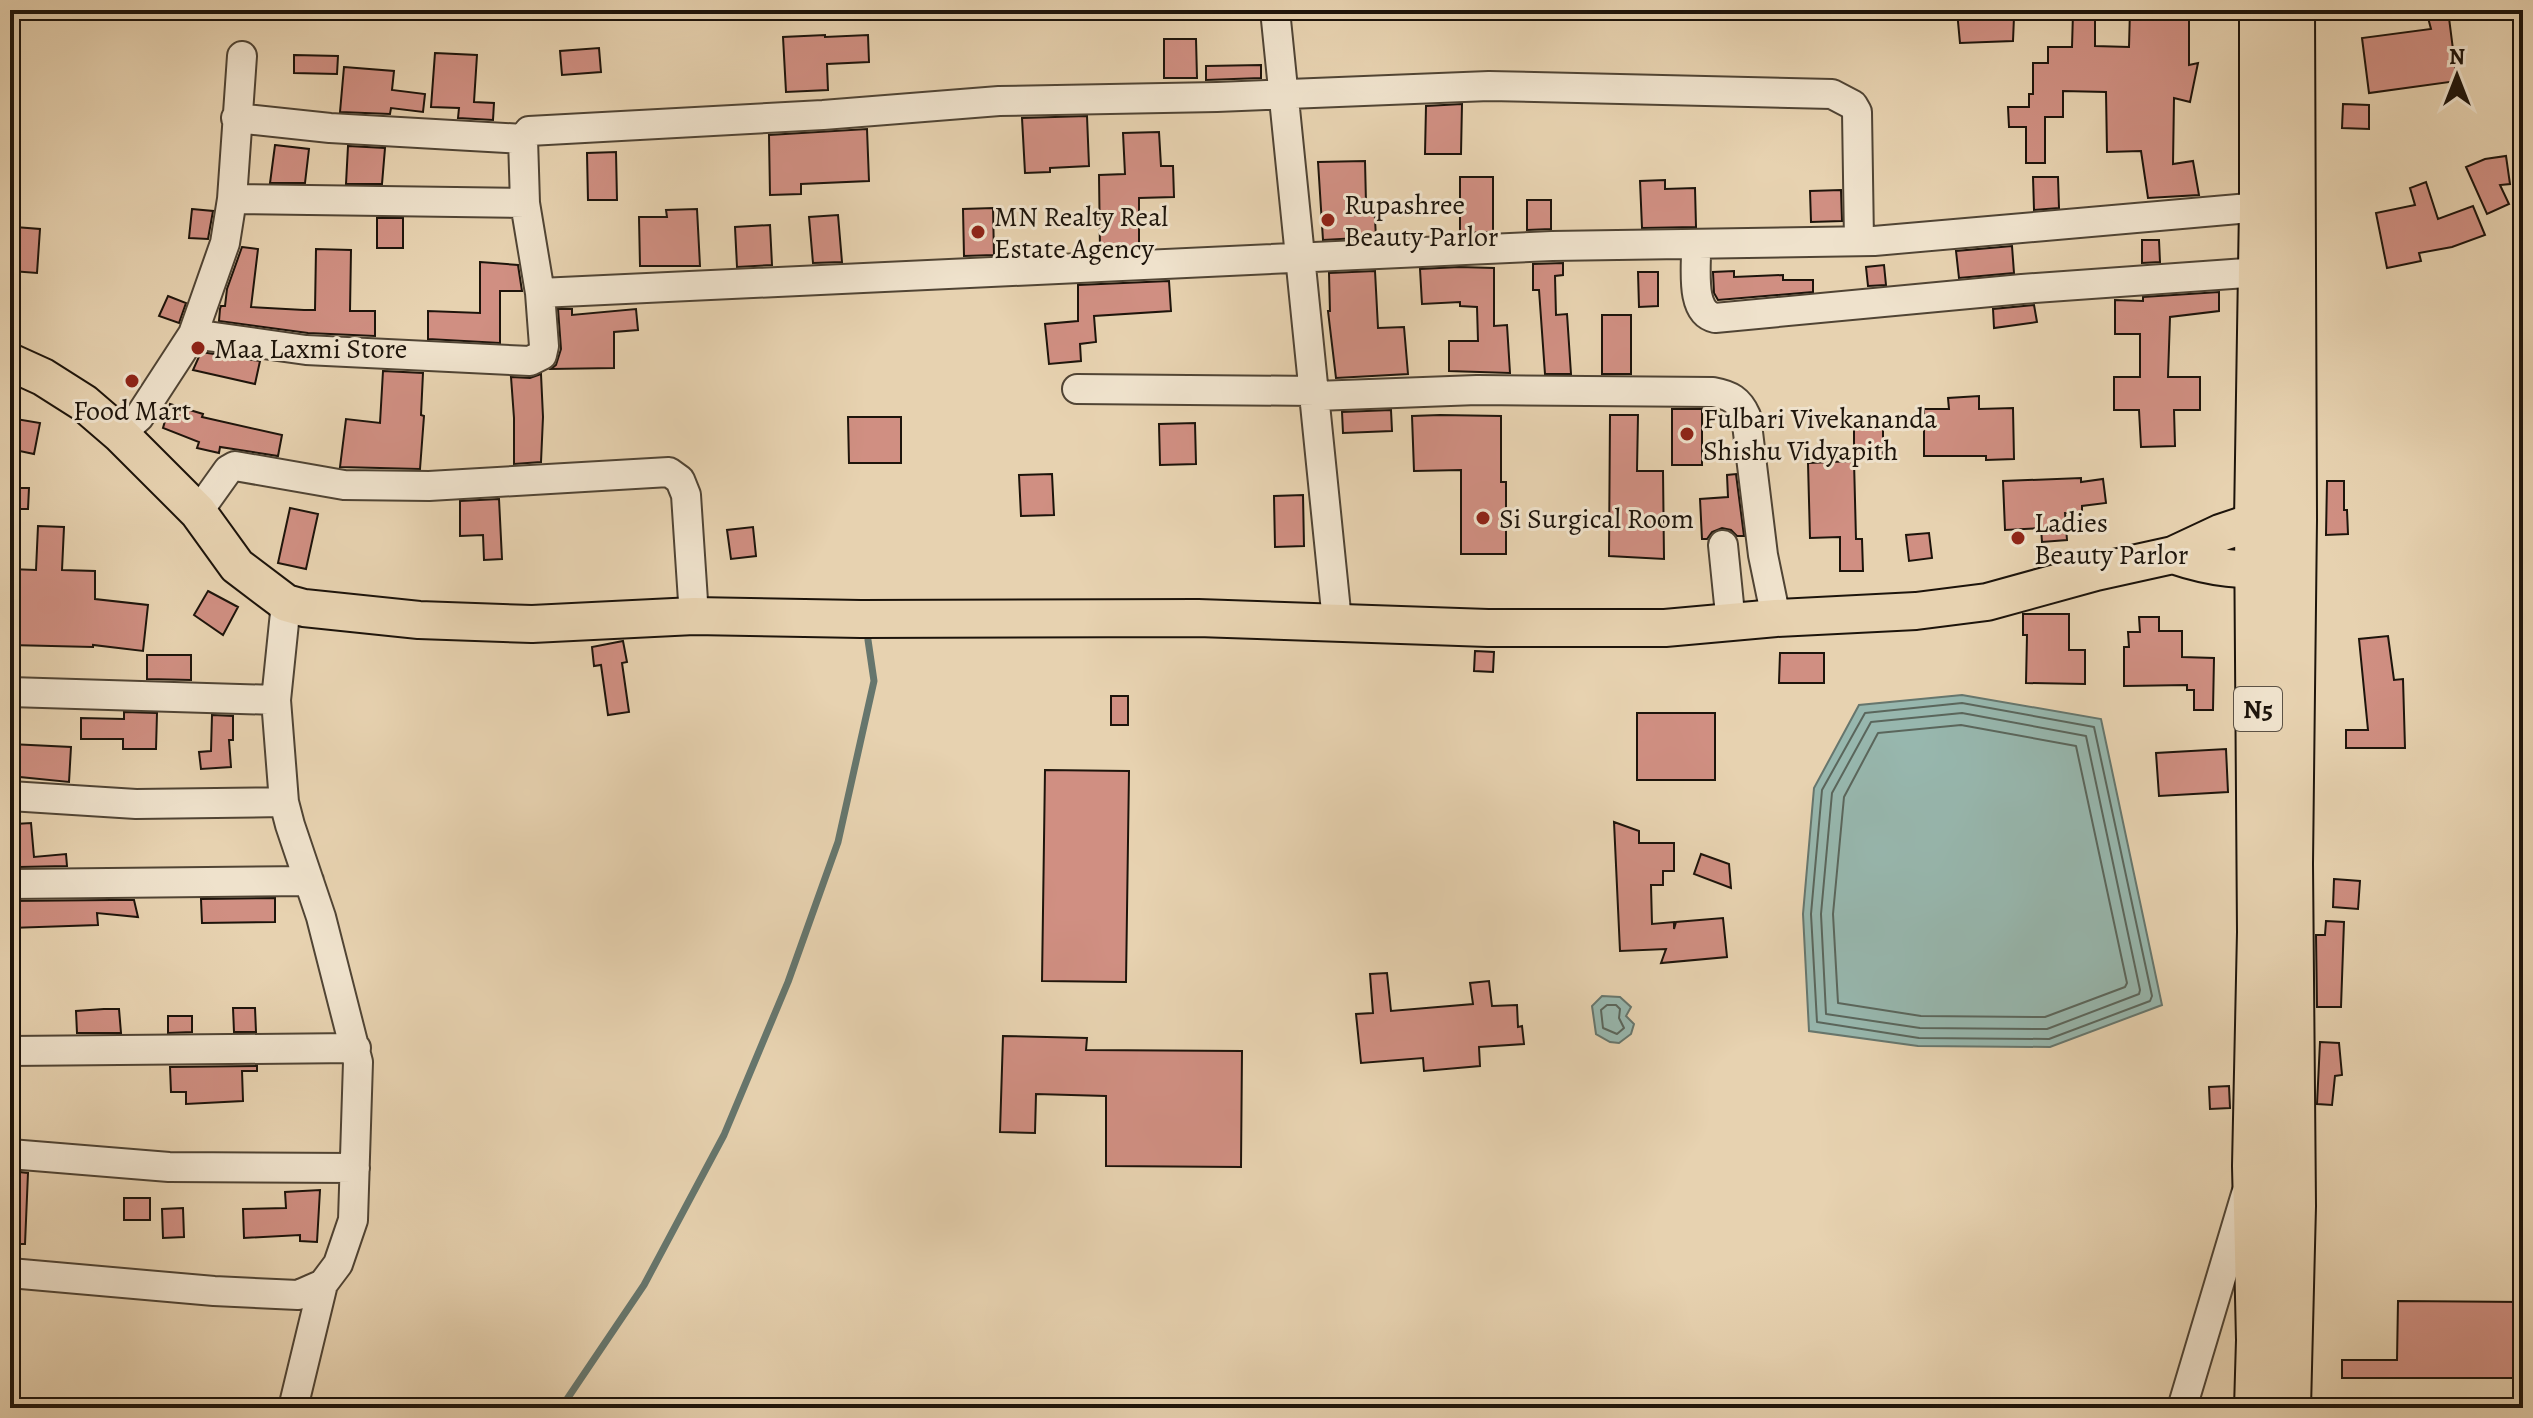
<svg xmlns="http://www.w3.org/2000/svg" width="2533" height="1418" font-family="Alegreya,serif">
<rect width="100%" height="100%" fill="#e7d2b0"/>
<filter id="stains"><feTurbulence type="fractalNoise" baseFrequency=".0025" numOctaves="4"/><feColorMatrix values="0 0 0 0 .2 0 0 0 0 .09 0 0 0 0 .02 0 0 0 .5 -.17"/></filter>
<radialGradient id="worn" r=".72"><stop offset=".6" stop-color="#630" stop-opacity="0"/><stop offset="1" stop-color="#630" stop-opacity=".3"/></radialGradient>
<path fill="#97b7ae" stroke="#66766d" stroke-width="2" d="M1962,695L2101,719L2162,1005L2050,1047L1918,1046L1809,1031L1803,914L1814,788L1859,705Z
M1602,996L1620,997L1631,1007L1626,1016L1634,1024L1631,1034L1619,1043L1610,1042L1596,1034L1592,1006Z"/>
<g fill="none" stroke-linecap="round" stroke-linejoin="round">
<path stroke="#5a665c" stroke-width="2" d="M1962,703L2094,727L2152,996L2150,1001L2049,1039L1919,1038L1817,1022L1811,914L1822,790L1865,713Z
M1962,713L2086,736L2140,990L2139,994L2047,1029L1920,1028L1826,1014L1821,914L1832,793L1871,722Z
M1961,725L2076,746L2127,983L2125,987L2045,1017L1921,1016L1838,1003L1833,914L1844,797L1878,733Z
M1607,1005H1616L1620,1009L1619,1018L1624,1028L1617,1034L1603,1028L1601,1010Z"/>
<path stroke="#66766d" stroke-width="7" d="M561,1408L644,1285L724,1135L788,982L838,842L874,681L868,640"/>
</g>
<path fill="#d08f82" stroke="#1d140b" stroke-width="2" d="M2130,10H2150V16L2189,15V65L2198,63L2190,102L2174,98L2173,164L2193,161L2199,195L2148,198L2141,151L2107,152L2106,92L2063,91V117H2045V163H2026V127H2009L2008,107H2029V94H2033V63H2048V47H2072L2073,13H2095V46L2129,47Z
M2426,10H2448L2457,81L2369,93L2362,38L2431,29Z
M1957,11H1992V17H2014L2013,41L1960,43Z
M825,35V37L868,35L869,62L827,64L828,90L786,92L783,37Z
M1164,39H1196L1197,78H1164Z
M599,48L601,72L562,75L560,51Z
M435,53L477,55L474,102L494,103L493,120L458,118L459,108L431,107Z
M294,55L338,56L337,74L294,73Z
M1261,65V78L1206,80V66Z
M344,67L394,71L392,90L425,94L423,112L391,108L390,114L340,112Z
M1462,104L1461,154H1425L1426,106Z
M2343,104L2369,105V129L2342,128Z
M1087,116L1089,166L1050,168V172L1025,173L1022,118Z
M867,129L869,181L801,184V194L770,195L769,135Z
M1159,132L1161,166H1173L1174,197L1139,198V248L1100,250L1099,175L1125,174L1123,133Z
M275,145L309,149L305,183H270Z
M348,146L385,148L382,184H346Z
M616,152L617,200H588L587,153Z
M2506,156L2510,184L2500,185L2509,204L2487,214L2466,167L2485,159Z
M1365,161L1366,203L1374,202L1376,237L1323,240L1318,162Z
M1460,177H1493V232L1460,233Z
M2033,177H2058L2059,208L2034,210Z
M1665,180V189L1695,188L1696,227L1642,228L1640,181Z
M2426,182L2438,219L2473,206L2485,235L2452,247L2419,253L2421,261L2387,268L2376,213L2415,205L2410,188Z
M1841,190L1842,221L1811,222L1810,191Z
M1527,200H1551V229L1527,230Z
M993,208L994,255L964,256L963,209Z
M192,209L213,211L208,239L189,238Z
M697,209L700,266H640L639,217H667L666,210Z
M838,215L842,262L813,263L809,217Z
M377,218H403V248H377Z
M770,225L772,265L737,267L735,227Z
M15,227L40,229L37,273L12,271Z
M2142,240H2159L2160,262L2142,263Z
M2012,246L2014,273L1959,278L1956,251Z
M242,247L258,249L251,307L304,310H315L316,249L351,250L350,311H375V336L308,333L219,321L220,309L221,306H225L227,289Z
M480,262L518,265L522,291H500V343L428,339V311L480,313Z
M1563,263V275L1555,276L1556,315L1567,314L1571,374H1545L1539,290H1533V264Z
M1884,265L1886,285L1868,286L1866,267Z
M1459,267L1494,268V326L1507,325L1510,373L1449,371V341H1478L1477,307L1460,306V302L1422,304L1420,269Z
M1375,271L1378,328L1404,327L1408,374L1336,378L1328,311H1330L1329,273Z
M1734,271V277L1783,275V280H1813V292L1718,300L1714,293L1713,272Z
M1638,272H1658V306L1639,307Z
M1169,281L1171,311L1094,316L1096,342L1080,344L1081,361L1049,364L1045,324L1078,321V285Z
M2219,292V311L2170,317L2168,377H2200V410H2174L2175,446L2141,447L2139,410H2114V377H2140V334H2115V300L2143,301V297Z
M168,296L186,303L179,323L159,316Z
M2034,305L2037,322L1994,328L1993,309Z
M558,309H572V315L636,309L638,330L614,332V368L551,369L556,365L561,349Z
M1602,315H1631V374H1602Z
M201,352L260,361L255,384L193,370Z
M383,371L423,373L421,415L424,416L420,469L340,467L346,419L380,423Z
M541,374L543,417L541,462L514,464V418L511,377L530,378Z
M1979,396V409L2013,408L2014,459L1986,460V456H1924V409H1949L1948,398Z
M170,404L203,414L202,417L282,435L278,456L220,447L219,453L197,448L199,442L163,428Z
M1672,409H1702V465H1672Z
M1391,410L1392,431L1343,433L1342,412Z
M1440,415L1501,416V482H1506V554H1461V470L1414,471L1412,416Z
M1610,415H1638L1637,471H1663L1664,559L1609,556Z
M848,417H901V463H849Z
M10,418L40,423L34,454L10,449Z
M1195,423L1196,464L1160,465L1159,424Z
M1854,425H1883V458H1854Z
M1854,461L1856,539H1862L1863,571H1840V537L1810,538L1808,463Z
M1052,474L1054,515L1021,516L1019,475Z
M1736,474L1744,536H1737L1731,530L1722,528L1712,532L1707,539H1702L1700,499L1728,497L1727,475Z
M2081,478V482L2103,479L2106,503L2082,506V513H2065L2067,540L2042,542L2041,528L2005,530L2003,481Z
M2327,481H2344V510H2347L2348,534L2326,535Z
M10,488H29L28,509H10Z
M1303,495L1304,546L1275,547L1274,496Z
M499,499L502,559L484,560L483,535L460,536V501Z
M290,508L318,514L306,569L278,563Z
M38,526L64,527L62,570L95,571V599L148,605L143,651L93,645V647L10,645V569L36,570Z
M753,527L756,556L731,559L727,530Z
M1929,533L1932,558L1909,561L1906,535Z
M208,591L238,607L223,635L194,615Z
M2023,614H2069V650H2085V684L2026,683L2027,635H2023Z
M2139,617H2159V631H2182V657L2214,658L2213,710H2194V690H2187V685L2124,686V647H2129L2128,632H2140Z
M2388,636L2394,680L2403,679L2405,748H2346V730H2368L2359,639Z
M623,641L627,662L622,663L629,712L608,715L601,665L594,666L592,647Z
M1475,651L1494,652L1493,672L1474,671Z
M1780,653H1824V683H1779Z
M147,655H191V680L147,679Z
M1111,696H1128V725H1111Z
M124,712L157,713L156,749H123V739H81V718L124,719Z
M1637,713H1715V780H1637Z
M212,715L233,716V740H229L231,767L201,769L199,752L211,751Z
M10,744L71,747L69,782L10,776Z
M2226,749L2228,792L2159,796L2156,753Z
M1045,770L1129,771L1126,982L1042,981Z
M1614,822L1639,831V843H1674V871H1663V885H1651L1652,924L1674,922V929L1676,922L1723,918L1727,957L1661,963L1666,949L1620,951Z
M31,823L34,857L66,854L67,866L19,867L15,824Z
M1701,854L1729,864L1731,888L1694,874Z
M2334,879L2360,881L2358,909L2333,907Z
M275,898V922L202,923L201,899Z
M112,900H134L138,917L97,913L98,925L10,928V901Z
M2326,921L2344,922L2341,1007H2317L2316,935H2325Z
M1387,973L1391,1011L1473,1004L1470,983L1489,981L1492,1006L1517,1005L1518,1027L1522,1026L1524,1044L1479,1047L1480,1066L1424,1071L1423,1058L1361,1063L1356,1014L1373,1013L1370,974Z
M233,1008H255L256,1032H234Z
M104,1009H119L121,1033H77L76,1011Z
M168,1016H192V1032L168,1033Z
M1003,1036L1087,1038L1086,1050L1242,1051L1241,1167L1106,1166V1096L1036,1094L1035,1133L1000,1132Z
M2320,1042L2339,1043L2342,1075L2335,1076L2332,1105L2317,1104Z
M257,1066V1071H242L243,1101L186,1104V1092H171L170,1067Z
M2229,1086L2230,1108L2210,1109L2209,1087Z
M10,1171L28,1173L25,1244H10Z
M320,1190L317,1242L300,1241V1235L244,1238L243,1209L286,1208L285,1192Z
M124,1198H150V1220H124Z
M183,1208L184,1237L163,1238L162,1209Z
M2398,1301L2523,1302V1378H2342V1360H2397Z"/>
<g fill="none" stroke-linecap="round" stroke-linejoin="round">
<g stroke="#504434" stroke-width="32">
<path id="minor" d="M1275,10L1337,621
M236,118L330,128L523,139
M232,199L525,203
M1696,244C1697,265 1689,312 1715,318L2022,289L2260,272
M540,293L1552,246L1874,241L2261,207
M193,334L306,350L530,361L542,355L544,346L540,293L525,203L523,139L529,131L823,115L999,101L1217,97L1489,86L1832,94L1853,105L1857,112L1859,241
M1077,389L1315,391
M1316,396L1477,390L1713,392C1730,395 1739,400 1746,416L1763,555L1776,618
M120,434L139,417L193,334L225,243L232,199L242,56
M198,512L228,470L235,466L344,485L429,486L669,472L680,480L686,495L694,616
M1723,545L1731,624
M10,692L276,700
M10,796L136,804L284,802
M10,884L309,881
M10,1051L356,1048
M10,1154L169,1167L355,1168
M10,1273L214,1291L298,1295L323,1284L338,1264L353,1220L358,1062L321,917L290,825L284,802L276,700L286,603
M293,1408L323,1284
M2182,1408L2246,1194"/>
</g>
<g stroke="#1d140b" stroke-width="40">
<path id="major" d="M10,362L43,377L84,403L120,434L198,512L237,566L286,603L304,608L419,620L532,624L694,616L861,619L1198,618L1488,628H1665L1776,618L1916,611L1987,602L2096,572L2173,555L2220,533L2256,521L2282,519
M2173,555C2211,568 2245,572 2285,569"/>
</g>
<g stroke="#1d140b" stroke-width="46">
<path id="highway" d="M2256,1408L2258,1340L2254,1166L2259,932L2256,521L2261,207V10
M2289,1408L2294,1206L2291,864L2295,519L2293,10"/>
</g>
<use href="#minor" stroke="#efe2cc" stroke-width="28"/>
<use href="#major" stroke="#e7d2b0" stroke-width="36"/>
<use href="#highway" stroke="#e7d2b0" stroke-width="42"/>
</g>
<g fill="#8f2418" stroke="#efe2cc" stroke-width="3">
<circle cx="1328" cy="220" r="8"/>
<circle cx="978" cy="232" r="8"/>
<circle cx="198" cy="348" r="8"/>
<circle cx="132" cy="381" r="8"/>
<circle cx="1687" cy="434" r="8"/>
<circle cx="1483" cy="518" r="8"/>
<circle cx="2018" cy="538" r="8"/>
</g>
<g text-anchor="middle" stroke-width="6" stroke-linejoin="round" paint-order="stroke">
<rect fill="#efe2cc" stroke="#5c5245" stroke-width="2" x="2234" y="687" width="48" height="44" rx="6"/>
<g font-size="26" font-weight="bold" fill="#1d140b">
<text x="2258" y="718">N5</text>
</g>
<g font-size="28" fill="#1d140b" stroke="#efe2cc" text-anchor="start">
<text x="1344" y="214">Rupashree<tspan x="1344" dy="32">Beauty Parlor</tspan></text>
<text x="994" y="226">MN Realty Real<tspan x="994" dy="32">Estate Agency</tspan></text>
<text x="214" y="358">Maa Laxmi Store</text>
<text x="132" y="420" text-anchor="middle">Food Mart</text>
<text x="1703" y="428">Fulbari Vivekananda<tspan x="1703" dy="32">Shishu Vidyapith</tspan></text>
<text x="1499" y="528">Si Surgical Room</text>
<text x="2034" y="532">Ladies<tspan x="2034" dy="32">Beauty Parlor</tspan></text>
</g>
</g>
<rect width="2533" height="1418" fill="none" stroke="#e7d2b0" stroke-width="40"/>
<rect x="12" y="12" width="2509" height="1394" fill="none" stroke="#1d140b" stroke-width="4"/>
<rect x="20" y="20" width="2493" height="1378" fill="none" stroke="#1d140b" stroke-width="2"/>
<g transform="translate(2457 76)" stroke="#efe2cc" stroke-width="6" paint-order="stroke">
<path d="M0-6L14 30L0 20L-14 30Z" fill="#1d140b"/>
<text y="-12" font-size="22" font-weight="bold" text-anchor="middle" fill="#1d140b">N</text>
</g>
<rect width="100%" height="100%" filter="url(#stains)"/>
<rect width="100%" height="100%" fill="url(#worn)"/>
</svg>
